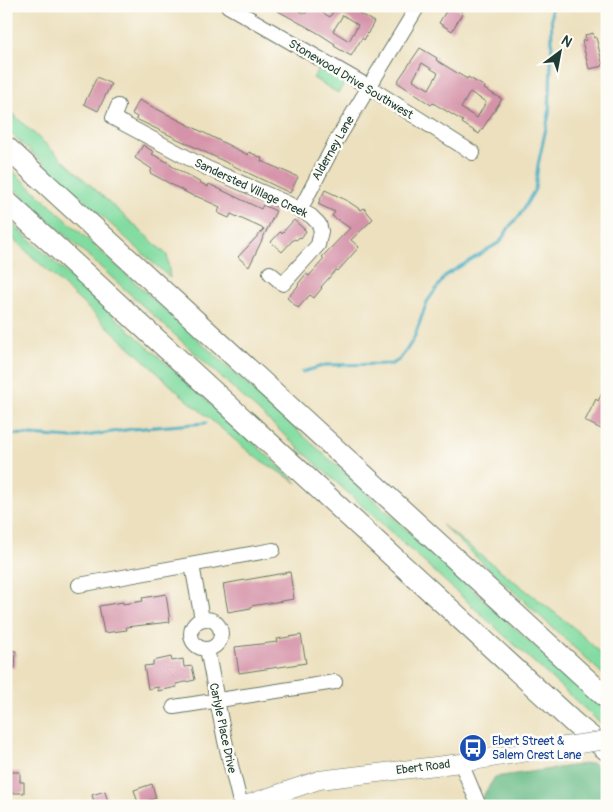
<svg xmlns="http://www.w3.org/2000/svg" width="613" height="812" font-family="Pangolin,sans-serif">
<rect width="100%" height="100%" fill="#fdfcf7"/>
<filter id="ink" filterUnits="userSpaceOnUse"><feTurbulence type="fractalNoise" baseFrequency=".02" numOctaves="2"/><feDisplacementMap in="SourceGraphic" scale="10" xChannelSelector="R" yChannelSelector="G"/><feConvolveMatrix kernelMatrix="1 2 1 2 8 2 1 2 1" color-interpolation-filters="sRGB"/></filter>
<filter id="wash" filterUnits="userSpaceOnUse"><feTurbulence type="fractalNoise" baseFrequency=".0096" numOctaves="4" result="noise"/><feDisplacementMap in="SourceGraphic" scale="20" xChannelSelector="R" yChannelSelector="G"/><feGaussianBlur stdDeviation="1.12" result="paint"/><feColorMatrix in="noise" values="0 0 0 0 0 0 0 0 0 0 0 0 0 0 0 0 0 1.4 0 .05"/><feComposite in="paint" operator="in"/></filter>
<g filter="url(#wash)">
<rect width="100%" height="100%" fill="#ece0be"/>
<path fill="#82dca1" stroke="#508c6a" d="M321,66L345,82L338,93L313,78Z
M6,108L167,255L170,278L6,129Z
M6,165L607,712V729L6,181Z
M6,218L281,468L297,483L254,456L178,392L6,232Z
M442,525L573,627L607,659V678Z"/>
<path fill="#69bc87" stroke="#447c5e" d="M593,763L607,776V806H479L483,796L495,777Z"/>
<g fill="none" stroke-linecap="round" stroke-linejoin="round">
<path stroke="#3fabbf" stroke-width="3" d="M302,372L326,365L392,364L399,360L406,351L414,338L427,302L446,275L500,242L510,226L520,215L535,189L538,165L549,114L552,41L551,6
M6,436L17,434L72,438L132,429L206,423"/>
</g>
<g id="blocks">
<path fill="#d593a9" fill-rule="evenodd" d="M269,6H292L305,14L311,6L330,17L334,10L328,6H352L358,10L357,12L374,22L364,40L362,38L351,56L334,46L335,44L318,33ZM343,15L358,25L349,41L333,31Z
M449,6H452L463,12L452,31L439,23Z
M593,33L594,38L596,37L603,66L589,69L582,41L586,40L585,35Z
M420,48L437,58L436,60L467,79L468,77L485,87L484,89L502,99L479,134L462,123L463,121L433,103L431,105L397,82ZM422,63L438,73L429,89L413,80ZM470,92L486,102L477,118L461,108Z
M97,77L111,84L98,111L84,104Z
M139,100L248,155L249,152L262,158L261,161L298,177L290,193L136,119L137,117L132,114Z
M143,145L154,152L152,154L171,164L170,165L208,187L209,184L261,209L263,205L276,211L249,267L238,257L264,229L231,214L229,218L218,213L220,207L196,196L195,197L150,173L152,169L135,158Z
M325,190L346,200L361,210L364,208L373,219L351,240L359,247L338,271L336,270L321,287L322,288L314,298L310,295L298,308L287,298L299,285L298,284L306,274L309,276L324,259L322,257L350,228L332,216L335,212L318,204Z
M294,220L306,231L301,238L300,237L296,240L294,239L282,252L271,242L280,232L282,233Z
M607,384V432L585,421L596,399L598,401Z
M290,572L294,599L251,606V608L228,612L223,584Z
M166,594L170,622L126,627L127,630L104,633L99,606L123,602V604L143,601L142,598Z
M301,635L306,663L239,673L235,647L278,642L277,639Z
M6,650L16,651L15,668L6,667Z
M171,657L172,661L183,659L184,667L192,666L195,680L176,684L177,687L158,691V687L148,689L144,666L153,665V661Z
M6,772H20V782H24V793H6Z
M152,784L156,798L147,801V804L139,806L134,790Z
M105,791L109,806H95L92,795Z"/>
</g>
</g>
<g filter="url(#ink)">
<use href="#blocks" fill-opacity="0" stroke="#677664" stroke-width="1"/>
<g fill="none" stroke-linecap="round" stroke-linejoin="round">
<g stroke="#677664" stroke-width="16">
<path id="minor" d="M228,6L369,87L473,153
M118,106L113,118L207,168L287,203L311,216L319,224L321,231L318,245L283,284L270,273
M300,210L335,143L418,6
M192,565L202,619
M79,585L273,550
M191 634a15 15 0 1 1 30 0a15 15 0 1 1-30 0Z
M207,649L225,741L241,806
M174,707L335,682
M461,763L479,806"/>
</g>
<g stroke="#677664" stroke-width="19">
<path id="major" d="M242,806L319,780L461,763L552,748"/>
</g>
<g stroke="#677664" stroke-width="23">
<path id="highway" d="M6,147L607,698
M6,201L575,724L607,750"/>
</g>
<use href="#minor" stroke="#fff" stroke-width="14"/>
<use href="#major" stroke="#fff" stroke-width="18"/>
<use href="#highway" stroke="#fff" stroke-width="21"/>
<g stroke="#677664" stroke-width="19" stroke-linecap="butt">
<path id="major-bridge" d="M552,748L607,740"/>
</g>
<use href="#major-bridge" stroke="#fff" stroke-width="18"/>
</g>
</g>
<defs>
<g id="bus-disc" transform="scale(1.4375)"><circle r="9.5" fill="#1a4fb4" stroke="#fdfcf7"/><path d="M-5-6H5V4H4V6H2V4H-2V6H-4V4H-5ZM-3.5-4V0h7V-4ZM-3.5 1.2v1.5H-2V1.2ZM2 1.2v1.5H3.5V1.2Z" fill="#fff"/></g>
</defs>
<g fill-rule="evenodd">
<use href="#bus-disc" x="473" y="748"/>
</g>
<g text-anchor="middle" stroke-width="5" stroke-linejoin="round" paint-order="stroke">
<g font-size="12" fill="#1f3d34" stroke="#fdfcf7">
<text transform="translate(351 79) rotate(31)" y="4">Stonewood Drive Southwest</text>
<text transform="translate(333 148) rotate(-60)" y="4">Alderney Lane</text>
<text transform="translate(251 188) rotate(25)" y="4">Sandersted Village Creek</text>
<text transform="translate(223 728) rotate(78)" y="4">Carlyle Place Drive</text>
<text transform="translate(423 767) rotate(-7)" y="4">Ebert Road</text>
</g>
<g font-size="12" fill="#164399" stroke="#fdfcf7" text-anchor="start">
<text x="492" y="745">Ebert Street &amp;<tspan x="492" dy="14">Salem Crest Lane</tspan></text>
</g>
</g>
<rect width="613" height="812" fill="none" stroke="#fdfcf7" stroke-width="25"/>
<g transform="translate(560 52) rotate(32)" stroke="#fdfcf7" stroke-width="4" paint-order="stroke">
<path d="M0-4L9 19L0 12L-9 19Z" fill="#1f3d34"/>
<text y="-8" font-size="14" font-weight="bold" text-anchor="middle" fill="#1f3d34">N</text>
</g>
</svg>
